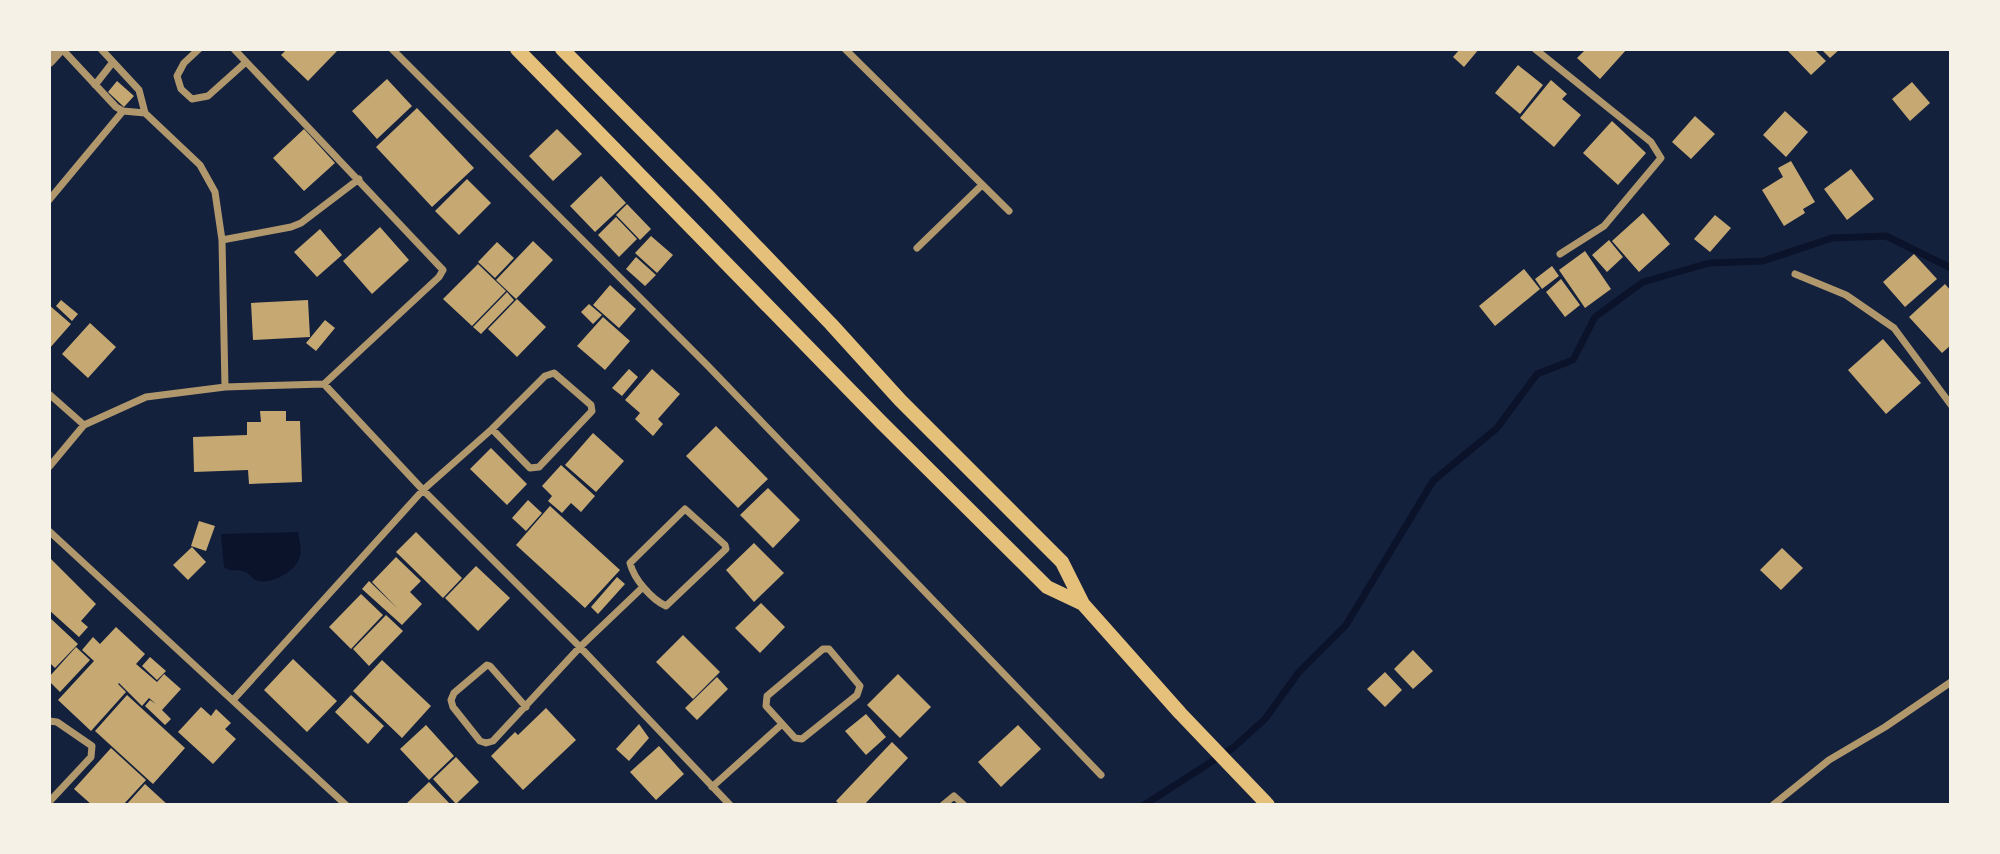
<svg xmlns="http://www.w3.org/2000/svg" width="2000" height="854" font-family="'Asap Condensed',sans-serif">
<rect width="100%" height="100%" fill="#14213d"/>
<path fill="#0b132b" d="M298,532C299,540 303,551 299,559C294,572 272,584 258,581C252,579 250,574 245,572C237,568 232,573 224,567L221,534Z"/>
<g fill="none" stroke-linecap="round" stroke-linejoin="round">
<path stroke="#0b132b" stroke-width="7" d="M1144,805L1233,748L1265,719L1299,672L1346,625L1433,481L1497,428L1537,374L1573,360L1595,317L1643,282L1709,263L1763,261L1832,238L1886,236L1951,268"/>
</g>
<path fill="#c6a872" d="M287,49H339L308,81L281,55Z
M1460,49H1479L1464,67L1453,57Z
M1586,49H1627L1600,79L1577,58Z
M1786,49H1814L1826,61L1811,75Z
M1821,49H1840L1830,58Z
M1518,65L1543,85L1520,114L1495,93Z
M387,79L412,106L377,139L352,111Z
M1551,80L1567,94L1562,99L1581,115L1554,147L1520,118Z
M117,81L134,96L124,107L108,92Z
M1912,82L1930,103L1910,121L1892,99Z
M417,108L474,168L432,207L376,147Z
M1785,111L1808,132L1786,157L1763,135Z
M1695,116L1715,134L1691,159L1672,142Z
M1612,121L1646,153L1618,185L1583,153Z
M304,129L335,163L304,191L273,158Z
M557,129L582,154L553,181L529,156Z
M1791,161L1815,202L1803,209L1805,213L1784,226L1762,190L1783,177L1778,168Z
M1851,169L1874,199L1847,220L1824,189Z
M601,176L626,203L595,232L570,206Z
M467,179L491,203L459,235L435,211Z
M627,204L651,229L640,240L616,215Z
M1643,213L1670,244L1639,272L1612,241Z
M1715,215L1731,228L1710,252L1694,239Z
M616,217L637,239L619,257L598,235Z
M380,227L409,260L372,294L343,261Z
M320,229L342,255L317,277L294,252Z
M651,236L673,255L657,273L635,253Z
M1609,240L1623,257L1607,272L1592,255Z
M533,241L553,260L516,299L496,280Z
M497,242L514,258L495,278L478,262Z
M1585,251L1611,289L1585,308L1559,270Z
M1914,254L1937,279L1905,307L1883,282Z
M636,257L656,275L645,286L626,269Z
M478,264L506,291L472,326L443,299Z
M1552,266L1559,276L1542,289L1535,279Z
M1524,269L1540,289L1495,326L1479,306Z
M1561,279L1580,305L1565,317L1546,292Z
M1945,284L1951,291V345L1942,353L1909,317Z
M610,285L636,309L619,328L593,305Z
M507,292L514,300L481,334L473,327Z
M517,299L546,327L517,357L488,329Z
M61,300L78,314L72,321L56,306Z
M308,300L310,337L253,340L251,303Z
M589,304L602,315L593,324L581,312Z
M49,305L71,324L49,349Z
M603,317L630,341L605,370L577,346Z
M325,320L335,328L316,351L306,343Z
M90,323L116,347L88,378L62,354Z
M1883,339L1921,383L1886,414L1848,370Z
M629,369L638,377L622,396L612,388Z
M652,369L680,394L658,419L663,424L653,436L635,419L640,413L625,400Z
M260,411H286V421H300L302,482L249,484L248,470L194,472L193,437L247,435V422H261Z
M716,426L768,479L738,508L686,456Z
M593,433L624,461L596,492L565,465Z
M491,448L527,484L507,505L470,469Z
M561,465L595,496L581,512L571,503L562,513L548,501L552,496L542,486Z
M768,488L800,520L773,548L740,515Z
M528,500L542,513L526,531L512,518Z
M550,506L620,570L585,608L516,545Z
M199,521L215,526L206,551L191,546Z
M416,532L462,578L443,598L396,552Z
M754,543L784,573L754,602L726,570Z
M192,547L206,562L188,580L173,565Z
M1782,548L1803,568L1781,590L1760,570Z
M49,557L96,604L81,621L88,627L79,637L49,610Z
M396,557L421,581L410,592L422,604L402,625L362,589L369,581L397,608L372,582Z
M476,566L510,598L478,631L445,598Z
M617,577L625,584L598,614L591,607Z
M361,594L383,615L351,649L329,627Z
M761,603L785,627L760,653L735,628Z
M386,615L403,631L369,666L353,649Z
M49,617L78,644L55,668L49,662Z
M116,627L145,654L136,664L157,682L164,674L181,689L162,710L171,719L165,725L145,706L150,700L156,704L149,698L142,706L119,683L118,684L126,692L91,731L58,700L94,661L82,650L93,637L100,644Z
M683,635L720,672L693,699L656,662Z
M76,647L90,660L60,692L49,681V677Z
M1413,650L1433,671L1413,689L1394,669Z
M150,657L166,671L157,680L142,666Z
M293,659L337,701L307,732L264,690Z
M382,660L431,706L402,738L353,691Z
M1385,672L1402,690L1385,707L1367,689Z
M898,674L931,707L900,738L867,705Z
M717,677L728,689L697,720L685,708Z
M127,695L185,748L153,784L95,731Z
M351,695L384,726L368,744L335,712Z
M201,707L211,716L216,709L231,723L225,729L236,739L213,764L178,732Z
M546,708L576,740L523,790L491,756L515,732L518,735Z
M866,714L886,737L866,755L845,731Z
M639,724L649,738L629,761L616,749Z
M426,725L454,756L429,780L400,749Z
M1018,725L1041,749L1001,787L978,762Z
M892,742L908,758L864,805H840L836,801Z
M659,746L684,774L656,800L630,772Z
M111,748L146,780L123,805H92L74,789Z
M456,757L479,782L456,804L433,779Z
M429,782L451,805H405Z
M145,784L168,805H126Z"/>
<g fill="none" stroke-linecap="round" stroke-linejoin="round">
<path stroke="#b1986c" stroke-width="7" d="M62,49L116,107L123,111L145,113
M101,49L139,90L145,113
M199,49L184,63L177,76L181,89L192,99L208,96L246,62
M234,49L443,270L439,277L324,384
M392,49L708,366L1101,775
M845,49L1009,211
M1535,49L1651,142L1661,158L1604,226L1560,254
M95,85L113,62
M145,113L200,165L215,192L222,240L225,387
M49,200L123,111
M222,240L291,227L301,223L359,179
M917,248L982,185
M1795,274L1846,295L1894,328L1951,405
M49,394L84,425
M49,467L84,425L146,397L225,387L324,384L423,490L580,647L730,805
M685,509L725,545L726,549L666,606C651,599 634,579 630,563Z
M49,531L346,805
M823,649H829L860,686L857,695L802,739L795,738L766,706L767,696Z
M234,699L423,490L492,429L545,376L554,373L591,405L592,411L539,467L530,468L492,429
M526,707L490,666L487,665L454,693L451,700L453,707L480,741L486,743L493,741L580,647L643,587
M49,721L57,722L92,746L91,757L49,802
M712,787L781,725
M943,805L954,796L964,805
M1773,805L1829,760L1885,727L1951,682"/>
<path stroke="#b1986c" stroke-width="12" d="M49,61L60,49"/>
<path stroke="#e5c07b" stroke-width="14" d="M517,49L881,422L1047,587L1083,604
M562,49L709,197L831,324L900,400L1062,562L1083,604L1180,713L1268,805"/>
</g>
<rect width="2000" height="854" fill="none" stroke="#f6f1e7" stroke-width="102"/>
</svg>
